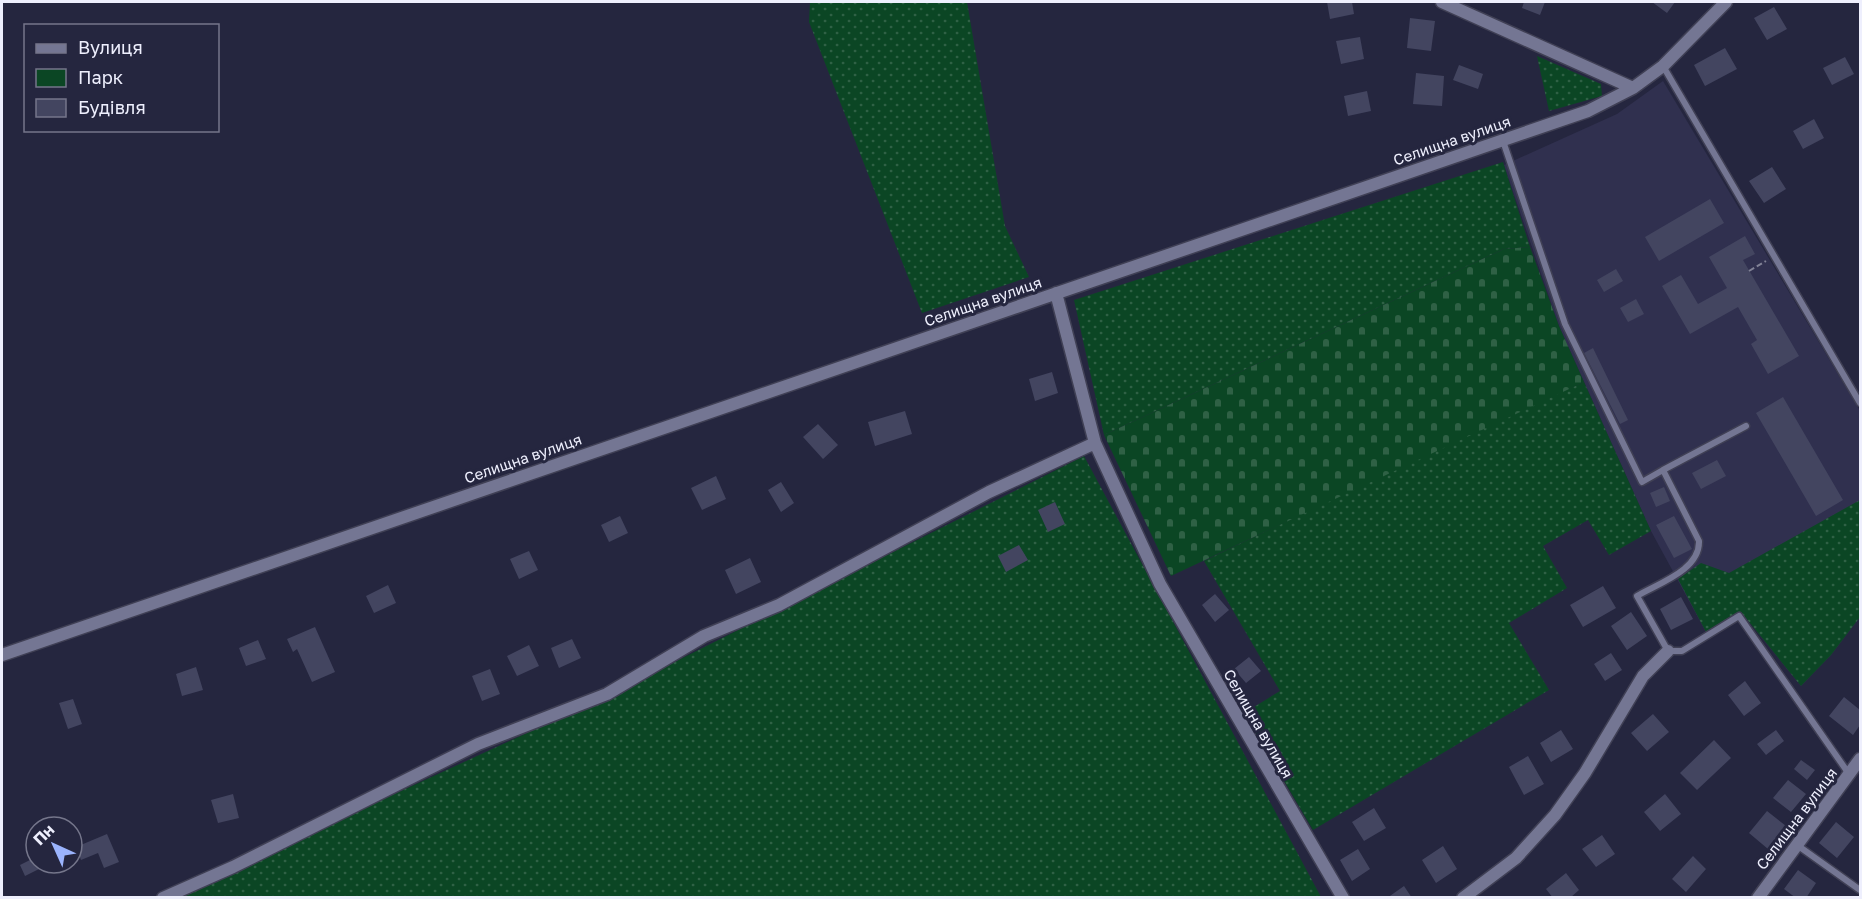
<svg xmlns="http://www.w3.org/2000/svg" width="1862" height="899" font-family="'Golos Text',sans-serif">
<defs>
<pattern id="green-dots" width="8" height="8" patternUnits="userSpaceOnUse" patternTransform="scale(1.5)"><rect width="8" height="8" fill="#0b4624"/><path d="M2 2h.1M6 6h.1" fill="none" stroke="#2f6145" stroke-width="1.8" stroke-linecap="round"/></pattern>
<pattern id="cemetery-stones" width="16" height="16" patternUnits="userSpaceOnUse" patternTransform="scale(1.5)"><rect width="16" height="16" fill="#0b4624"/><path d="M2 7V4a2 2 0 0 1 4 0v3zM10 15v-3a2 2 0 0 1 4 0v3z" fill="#2f6145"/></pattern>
</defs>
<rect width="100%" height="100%" fill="#25263f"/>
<path fill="#30304f" d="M1663,81L1860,411V617L1831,655L1801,686L1741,612L1706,632L1651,531L1559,326L1504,165L1617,114Z"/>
<path fill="url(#green-dots)" d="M810,2H967L1005,226L1029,277L922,313L809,22Z
M1537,56L1601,84L1602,96L1549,111Z
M1503,162L1530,247L1504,249L1104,435L1074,300Z
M1584,382L1651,531L1609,555L1588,520L1543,546L1567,588L1509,623L1549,690L1313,830L1244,713L1280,691L1204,561L1489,424Z
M1084,456L1321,897L169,898L605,697Z
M1860,500V617L1831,655L1801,686L1741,612L1706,632L1678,579L1701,563L1729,573Z"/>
<path fill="url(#cemetery-stones)" d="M1530,247L1559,326L1584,382L1171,576L1104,435L1504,249Z"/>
<path fill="#434560" d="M1327,2H1352L1354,14L1330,19Z
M1524,2H1545L1540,15L1522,8Z
M1652,2H1675L1667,13Z
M1774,7L1787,29L1767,40L1754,18Z
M1410,18L1435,21L1431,51L1407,48Z
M1360,37L1364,59L1341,64L1336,41Z
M1725,48L1737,69L1705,86L1694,65Z
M1845,57L1854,74L1832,85L1823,68Z
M1459,65L1483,74L1478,89L1453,80Z
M1416,73L1444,76L1442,106L1413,104Z
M1367,91L1371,111L1348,116L1344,96Z
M1814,119L1824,138L1803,149L1793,131Z
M1772,167L1786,189L1764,203L1749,181Z
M1710,199L1724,223L1659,261L1645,237Z
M1745,236L1755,254L1743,260L1799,356L1768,374L1751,344L1757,340L1738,307L1690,334L1662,286L1681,275L1698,304L1727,288L1709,257Z
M1616,269L1623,281L1604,292L1597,280Z
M1636,299L1644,314L1628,322L1620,308Z
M1593,348L1628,420L1620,424L1584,353Z
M1052,372L1058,393L1035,401L1029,379Z
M1783,397L1843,500L1816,516L1756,413Z
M905,411L912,434L875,446L868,422Z
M818,424L838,445L823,459L803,437Z
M1717,460L1726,476L1701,489L1692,473Z
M716,476L726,499L702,510L691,488Z
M781,482L794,503L781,512L768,490Z
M1664,487L1670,501L1656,507L1650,493Z
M1055,502L1065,524L1048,532L1038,510Z
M620,516L628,533L609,542L601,525Z
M1674,516L1692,549L1674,558L1656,525Z
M1019,545L1028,560L1006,572L998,556Z
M529,551L538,570L519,579L510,559Z
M750,558L761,582L736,594L725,570Z
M388,585L396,603L374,613L366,596Z
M1603,586L1616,608L1583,627L1570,605Z
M1215,594L1229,610L1215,622L1202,605Z
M1681,597L1693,619L1671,630L1660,609Z
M1631,612L1647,636L1627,650L1611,626Z
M315,627L335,672L312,682L297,649L293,652L287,639Z
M572,639L581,658L559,668L551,648Z
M258,640L266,659L246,666L239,648Z
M529,645L539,666L517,676L507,656Z
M1611,653L1622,670L1605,681L1594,664Z
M1249,657L1261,671L1246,683L1234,669Z
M196,667L203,690L182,696L176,674Z
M490,669L500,694L482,701L472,676Z
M1745,681L1761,703L1744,716L1728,695Z
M1844,697L1860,710V725L1853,735L1829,716Z
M73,699L82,724L68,729L59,703Z
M1653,714L1669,732L1647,751L1631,733Z
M1561,730L1573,749L1551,762L1540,743Z
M1776,730L1784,741L1766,755L1757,744Z
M1714,740L1731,758L1697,790L1680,773Z
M1528,756L1544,784L1524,795L1509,767Z
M1801,760L1815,770L1807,780L1794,769Z
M1788,780L1806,794L1791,812L1773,798Z
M233,794L239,818L218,823L211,800Z
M1665,794L1681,814L1660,831L1644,812Z
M1374,808L1386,828L1364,841L1352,822Z
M1767,811L1786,826L1768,849L1749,833Z
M1836,822L1854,837L1837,858L1819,843Z
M107,834L119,862L104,868L98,853L81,860L76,847Z
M1602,835L1615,854L1596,867L1582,849Z
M1443,846L1457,869L1436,883L1422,860Z
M1358,849L1370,869L1352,881L1340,860Z
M1693,856L1706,869L1686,892L1672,879Z
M36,857V863H46L47,865L25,876L20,865Z
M1798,870L1816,883L1806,898H1796L1784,889Z
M1566,873L1579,890L1570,898H1553L1546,889Z
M1404,886L1412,898H1387Z"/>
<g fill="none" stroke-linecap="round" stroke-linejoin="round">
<g stroke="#404055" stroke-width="9">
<path id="service" d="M1663,66L1860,403
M1503,141L1565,324L1642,482L1663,470
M1746,426L1663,470L1699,541C1700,570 1659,583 1637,596L1668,651H1682L1739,616L1849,774
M1797,845L1860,890"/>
</g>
<g stroke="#404055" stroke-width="15">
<path id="minor" d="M1442,2L1633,88
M1056,293L1095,443L1160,584L1343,898
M2,655L1588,111L1633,88L1663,66L1726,2
M163,898L233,867L478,744L607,694L704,636L779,605L989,492L1095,443
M1463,898L1516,858L1555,815L1585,773L1643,676L1668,651
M1758,898L1860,759"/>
</g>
<path stroke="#818296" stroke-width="2" stroke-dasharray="6 3" stroke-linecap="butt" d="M1749,271L1766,261"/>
<use href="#service" stroke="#747693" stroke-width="6"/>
<use href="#minor" stroke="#747693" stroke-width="12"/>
</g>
<g text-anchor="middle" stroke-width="6" stroke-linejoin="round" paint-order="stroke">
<g font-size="15" fill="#eeeffd" stroke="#25263f">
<text transform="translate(1452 141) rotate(-19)" y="5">Селищна вулиця</text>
<text transform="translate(983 302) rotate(-19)" y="5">Селищна вулиця</text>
<text transform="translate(523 459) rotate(-19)" y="5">Селищна вулиця</text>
<text transform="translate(1258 724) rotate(60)" y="5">Селищна вулиця</text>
<text transform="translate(1797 819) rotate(-53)" y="5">Селищна вулиця</text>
</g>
</g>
<rect width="1862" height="899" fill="none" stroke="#eeeffd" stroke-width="6"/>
<rect x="24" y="24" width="195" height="108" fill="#25263f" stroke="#75768b" stroke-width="1.5"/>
<rect x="36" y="44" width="30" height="9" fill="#747693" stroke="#75768b" stroke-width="1.5"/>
<text x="78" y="54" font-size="18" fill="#eeeffd">Вулиця</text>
<rect x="36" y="69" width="30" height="18" fill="#0b4624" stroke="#75768b" stroke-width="1.5"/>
<text x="78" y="84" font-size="18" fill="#eeeffd">Парк</text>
<rect x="36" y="99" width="30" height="18" fill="#434560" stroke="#75768b" stroke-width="1.5"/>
<text x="78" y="114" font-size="18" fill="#eeeffd">Будівля</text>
<g transform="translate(54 845) rotate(315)"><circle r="28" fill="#25263f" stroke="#75768b" stroke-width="1.5"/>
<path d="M0-4.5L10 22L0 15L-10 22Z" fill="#9bb4fd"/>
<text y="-9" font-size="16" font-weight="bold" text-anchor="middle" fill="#eeeffd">Пн</text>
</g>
</svg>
